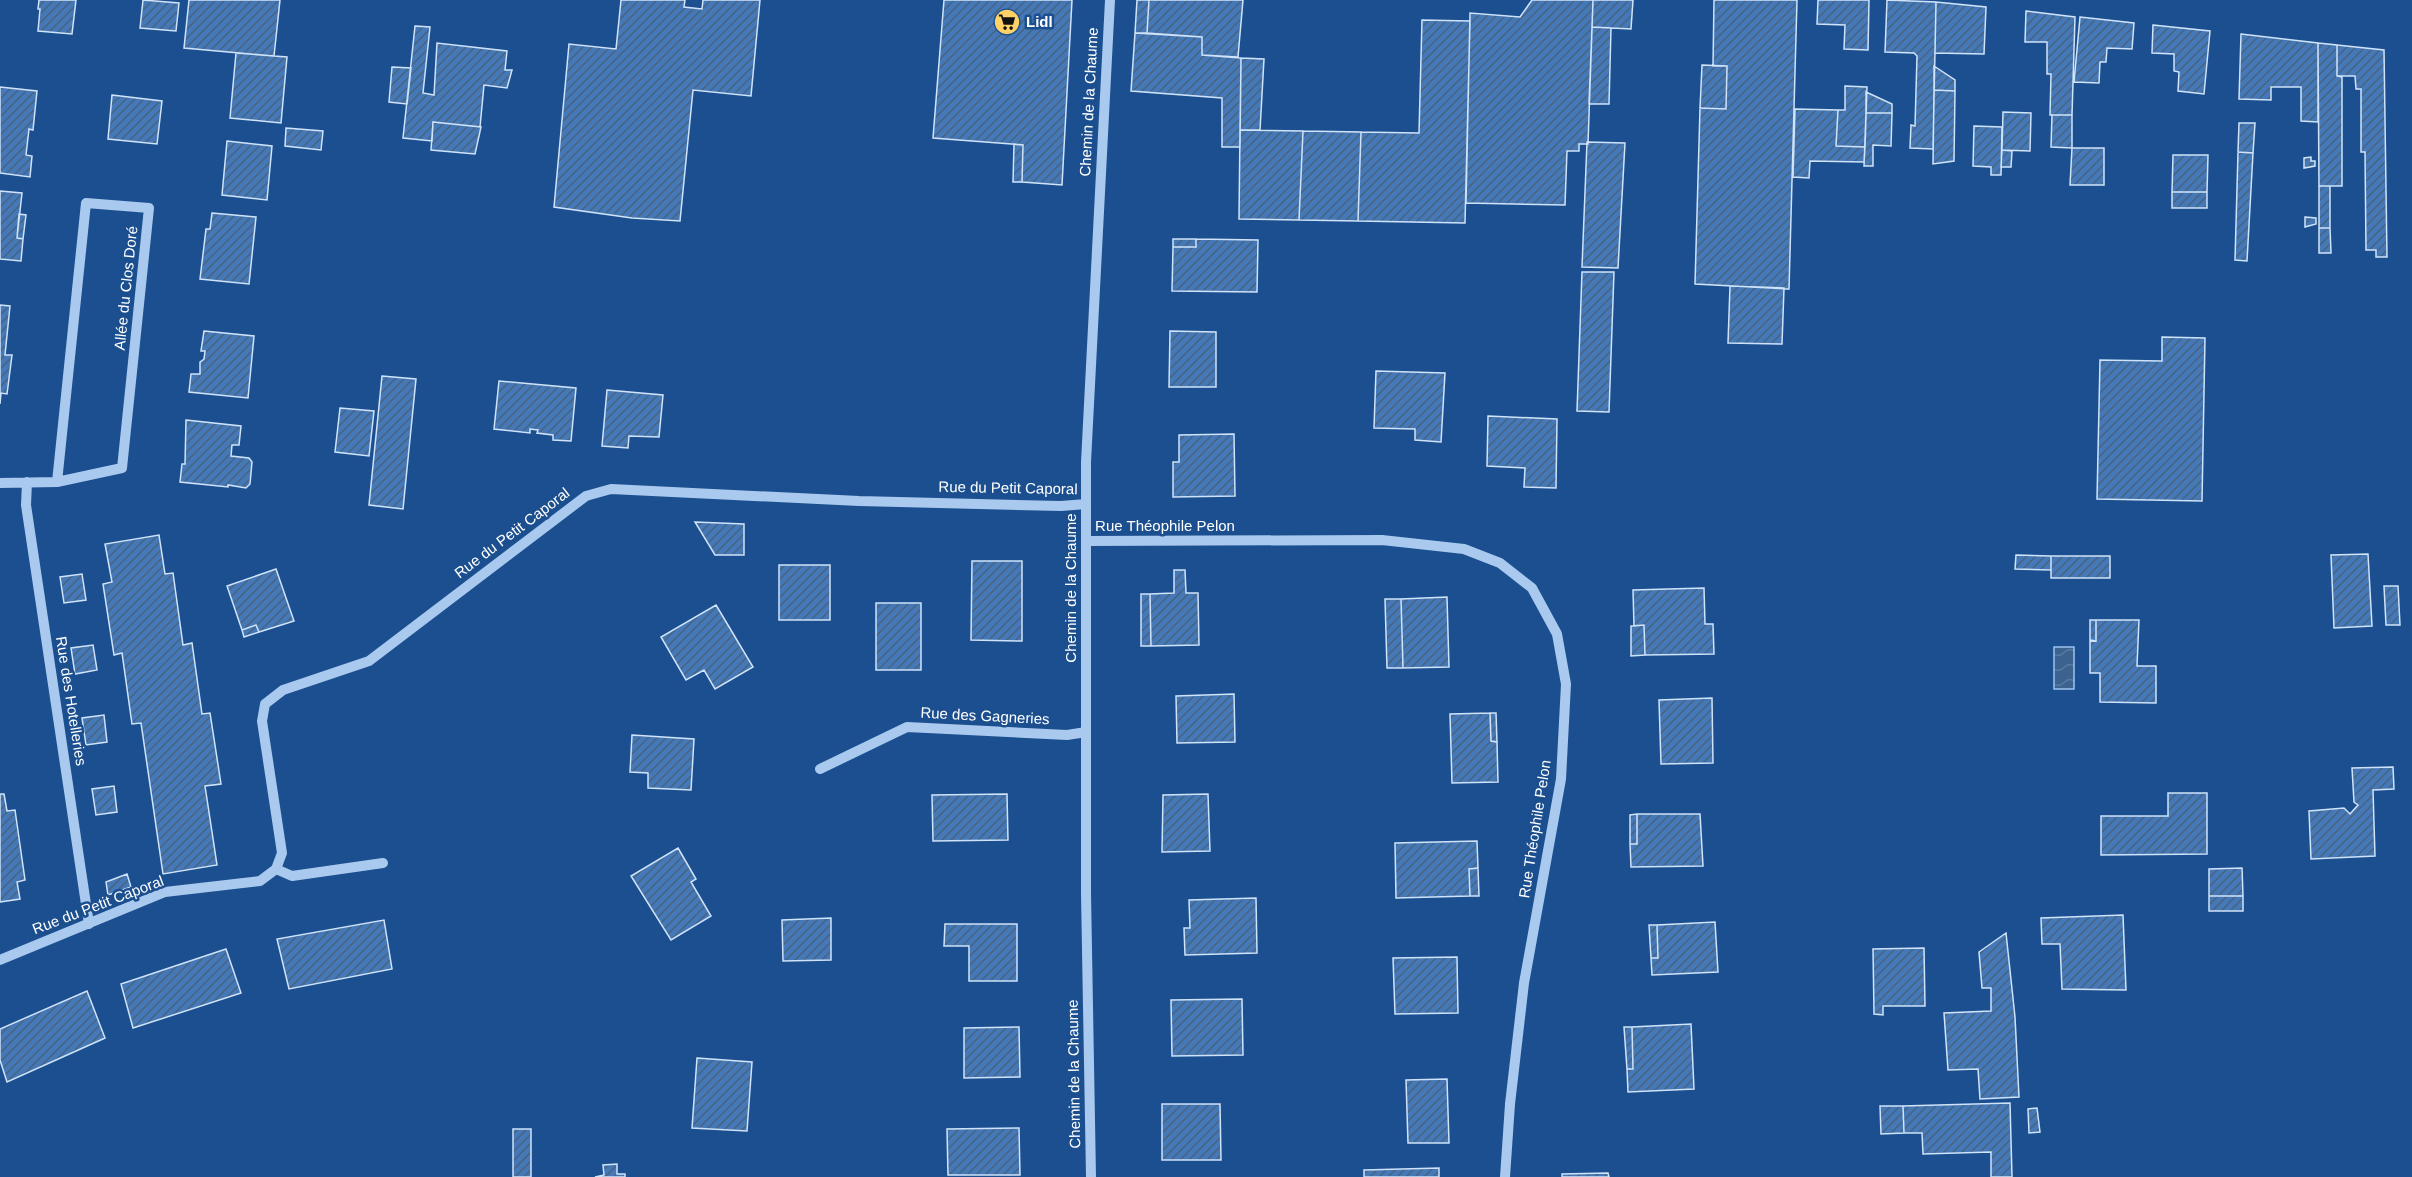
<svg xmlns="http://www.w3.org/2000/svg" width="2412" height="1177" font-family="Helvetica,sans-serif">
<defs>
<pattern id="water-waves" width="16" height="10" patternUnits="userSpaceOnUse" patternTransform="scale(1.5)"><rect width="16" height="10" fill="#3c6290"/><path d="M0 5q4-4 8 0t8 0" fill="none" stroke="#597aa1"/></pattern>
<pattern id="building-hatch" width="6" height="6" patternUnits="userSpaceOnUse" patternTransform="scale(1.5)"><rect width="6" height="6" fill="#4478b7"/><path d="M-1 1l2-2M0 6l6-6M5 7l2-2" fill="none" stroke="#486282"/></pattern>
</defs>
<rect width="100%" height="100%" fill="#1b4f8f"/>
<path fill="url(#water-waves)" stroke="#9cc4f0" stroke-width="1.5" d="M2054,647H2074V689H2054Z"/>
<path fill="url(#building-hatch)" stroke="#cfe3fa" stroke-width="1.5" d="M39,0H76L72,34L38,31L40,9H38Z
M143,0L179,3L176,31L140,28Z
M189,0H280L274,56L184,48Z
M621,0H685L684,7L702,9L703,0H760L751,96L693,90L680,221L632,218L554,207L569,44L616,49Z
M944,0H1072L1062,185L1022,182L1023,145L933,138Z
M1137,0H1149L1147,33H1135Z
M1149,0H1243L1238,57L1202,55V37L1147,33Z
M1532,0H1593L1588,144H1579V151H1567L1565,205L1466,203L1470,13L1520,17Z
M1593,0H1633L1631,29L1592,27Z
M1714,0H1797L1789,289L1695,284L1700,108L1726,109L1727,66H1713Z
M1818,0H1869L1868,50L1844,49L1845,25L1817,24Z
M1887,0L1936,2L1933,149L1910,148L1911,125L1915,126L1917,56L1914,53L1885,52Z
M1936,2L1986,7L1984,54L1935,53Z
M2026,11L2075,17L2072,115H2050L2051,74H2047V42H2025Z
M2080,17L2134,23L2132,49L2107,48L2106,62H2100L2099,83L2074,82Z
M1422,20L1470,21L1465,223L1358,221L1361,132L1419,133Z
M2153,25L2210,31L2204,94L2178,91L2179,72L2174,71V54L2152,53Z
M415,26L430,27L423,93L434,95L437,43L507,51L505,70H512L507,88L484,85L480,127L433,122L432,141L403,138Z
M1592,27L1611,28L1609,104H1589Z
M1135,33L1202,37V55L1241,58L1240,147H1222V98L1131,91Z
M2241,34L2318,43V122L2301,121V87H2271V100L2239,99Z
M2318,43L2337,45V76L2342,77V186H2319Z
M2337,45L2384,50L2387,257H2376V250H2366L2365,152H2361V89H2356L2355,76H2337Z
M236,53L287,57L281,123L230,118Z
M1241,58L1264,59L1260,130H1240Z
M1702,65L1727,66L1726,109L1700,108Z
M1934,66L1955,80V91L1934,90Z
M392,67L411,68L407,104L389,102Z
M1845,86L1867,87L1865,147L1836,146L1838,110H1845Z
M0,87L37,91L33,130L29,129L26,155L32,156L30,177L0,173Z
M1934,90L1955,91L1954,161L1933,164Z
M1866,92L1892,104V113H1866Z
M112,95L162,101L157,144L108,139Z
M1795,109L1838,110L1836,146L1865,147L1864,162L1810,161L1809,178L1793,177Z
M2003,112L2031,113L2030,151L2002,150Z
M1866,113H1892L1891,146L1873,145V166H1864Z
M2052,115H2072V148L2051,147Z
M433,122L481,127L475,154L431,150Z
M2239,123H2255L2253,153L2238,152Z
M1974,126L2002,127L2001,175H1991V167L1973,166Z
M286,128L323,131L321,150L285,146Z
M1240,130L1303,131L1299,220L1239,219Z
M1303,131L1361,132L1358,221L1299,220Z
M227,141L272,146L267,200L222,195Z
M1587,142L1625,143L1618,268L1582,267Z
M1014,144L1023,145L1022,182H1013Z
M2072,148H2104V185H2070Z
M2002,150L2012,151L2011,167H2001Z
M2238,152L2253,153L2247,261L2235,260Z
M2173,155H2208L2207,192H2172Z
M2311,157V161H2315V166L2304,168V158Z
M2319,186H2330V228H2319Z
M0,191L22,193L17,238L23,239L21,261L0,259Z
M2172,192H2207V208H2172Z
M212,213L256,217L249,284L200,279L206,229H210Z
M19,214L26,215L23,239L17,238Z
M2305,217L2316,218V224L2305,227Z
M2319,228H2330L2331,253H2319Z
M1173,239H1196V247H1173Z
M1196,239L1258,240L1257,292L1172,291L1173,247H1196Z
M1582,272H1614L1609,412L1577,411Z
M1730,286L1784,288L1782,344L1728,343Z
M0,305L10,306L5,355H12L7,394L1,393L0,404Z
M204,331L254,336L248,398L189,392L191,374H200V362L204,359L205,351H201Z
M1170,331L1216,332V387H1169Z
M2162,337L2205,338L2202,501L2097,499L2100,360L2162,361Z
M1376,371L1445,373L1441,442L1415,440V429L1374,428Z
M382,376L416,379L403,509L369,505Z
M499,381L576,388L571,441L553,440V435L537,433L538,430L530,429V433L494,429Z
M607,390L663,395L659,437L629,436L628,448L602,446Z
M340,408L374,411L369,456L335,452Z
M1488,416L1557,419L1556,488L1524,487L1525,468L1487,466Z
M186,420L241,426L239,445H232L231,456L249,458L252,462L250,484L246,488L228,485V487L180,482L182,464H185Z
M1234,434L1235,496L1173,497V462H1179V435Z
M695,522L744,524V555H715Z
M159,535L165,574L173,573L183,645L192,643L202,714L210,713L221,784L205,786L217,865L163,874L141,723L132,724L122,653L114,655L103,584L112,582L105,544Z
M2368,554L2372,626L2334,628L2331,555Z
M2016,555L2051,556V570L2015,569Z
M2051,556H2110V578H2051Z
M972,561H1022V641L971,640Z
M779,565H830V620H779Z
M276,569L294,621L259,632L256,625L242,630L227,586Z
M1174,570H1185L1186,593H1198L1199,645L1151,646L1150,594L1174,593Z
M82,574L86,600L64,603L60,577Z
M2384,586H2398L2400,625H2386Z
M1704,588L1705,624H1713L1714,654L1645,655L1644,625L1634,626L1633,590Z
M1141,594H1150L1151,646H1141Z
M1447,597L1449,667L1403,668L1401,599Z
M1385,599H1401L1403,668H1387Z
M876,603H921V670H876Z
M716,605L753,667L715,689L704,670L686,680L661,637Z
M2090,620H2096V641L2090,640Z
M2096,620H2139L2137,666H2156V703L2100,702V673H2090V640L2096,641Z
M256,625L259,632L244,637L242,630Z
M1644,625L1645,655L1631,656V626Z
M93,645L97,670L75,674L71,648Z
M1234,694L1235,742L1177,743L1176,696Z
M1712,698L1713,763L1661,764L1659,700Z
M1490,713H1496L1497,742L1491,741Z
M1490,713L1491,741L1497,742L1498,782L1452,783L1450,714Z
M104,715L107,742L86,745L82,718Z
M632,735L694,739L691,790L648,788V773L630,772Z
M2393,767L2394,789L2373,790L2375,856L2311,859L2309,811L2344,808L2350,814L2358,805L2354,802L2352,768Z
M114,786L117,812L96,815L92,789Z
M2168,793H2207V854L2101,855V816H2168Z
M0,794H4L7,811L15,810L25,880L17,882L20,899L0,902Z
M1007,794L1008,840L933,841L932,795Z
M1208,794L1210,851L1162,852L1163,795Z
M1637,814V844H1630V815Z
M1637,814H1700L1703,866L1631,867L1630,844H1637Z
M1477,841L1478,868L1469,869L1470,896L1396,898L1395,843Z
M678,848L696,879L691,882L711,916L671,940L631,876Z
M1478,868L1479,896H1470L1469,869Z
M2242,868L2243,896H2209V869Z
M127,874L131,887L108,895L106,882Z
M2209,896H2243V911H2209Z
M1256,898L1257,953L1185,955L1184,928H1190L1189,900Z
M2123,915L2126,990L2062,989L2060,944H2042L2041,918Z
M831,918V960L783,961L782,920Z
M384,920L392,969L289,989L277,939Z
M1715,922L1718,972L1652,975L1651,958H1658L1657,925Z
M945,924H1017V981H969V946H944Z
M1649,925H1657L1658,958H1651Z
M2006,933L2015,1017L2019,1097L1980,1099L1978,1069L1948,1070L1944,1013L1991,1011V988H1982L1979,952Z
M1924,948L1925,1006H1883V1015L1874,1014L1873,949Z
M226,949L241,993L133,1028L121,984Z
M1457,957L1458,1013L1395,1014L1393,958Z
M87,991L105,1038L7,1082L0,1060V1029Z
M1242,999L1243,1055L1172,1056L1171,1000Z
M1691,1024L1694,1089L1628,1092L1627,1069H1633L1632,1027Z
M1019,1027L1020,1077L964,1078V1028Z
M1624,1027H1632L1633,1069H1627Z
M697,1058L752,1062L747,1131L692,1128Z
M1447,1079L1449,1143H1408L1406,1080Z
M2010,1103L2012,1177H1991V1152L1923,1154L1922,1133H1904L1903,1106Z
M1162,1104H1220L1221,1160H1162Z
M1880,1106H1903L1904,1133L1881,1134Z
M2037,1108L2040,1132L2029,1133L2028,1109Z
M1019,1128L1020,1175H948L947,1129Z
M513,1129H531V1177H513Z
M617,1164V1174H625V1177H595L604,1175L603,1165Z
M1439,1168V1177H1364V1170Z
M1608,1173L1609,1177H1562V1174Z"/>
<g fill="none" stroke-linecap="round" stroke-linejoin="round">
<path stroke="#a9c9ee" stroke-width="10" d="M27,482L26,505L89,924
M0,483L57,482L122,468L149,208L86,203L57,482
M1086,541L1382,540L1464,549L1500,563L1532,588L1557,634L1566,684L1561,779L1524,983L1510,1104L1505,1177
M820,769L907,727L1067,735L1086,732
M276,869L282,853L262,721L265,704L283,690L369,661L586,496L611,489L859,501L1061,506L1086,504
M0,960L165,892L260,881L276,869L292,876L383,863
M1091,1177L1086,893V462L1110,0"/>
</g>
<defs>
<g id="supermarket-disc" transform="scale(1.35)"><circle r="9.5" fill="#ffd166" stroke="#1b4f8f"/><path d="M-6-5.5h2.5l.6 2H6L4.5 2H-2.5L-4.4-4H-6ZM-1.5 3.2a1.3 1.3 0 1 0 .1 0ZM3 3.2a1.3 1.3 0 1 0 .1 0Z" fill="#111"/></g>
</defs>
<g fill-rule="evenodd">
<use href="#supermarket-disc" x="1007" y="22"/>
</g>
<g text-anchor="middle" stroke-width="5" stroke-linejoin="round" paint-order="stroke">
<g font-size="15" font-weight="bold" fill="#fff" stroke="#1b4f8f" text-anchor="start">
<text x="1026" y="27">Lidl</text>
</g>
<g font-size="15" fill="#fff" stroke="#1b4f8f">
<text transform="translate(1089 102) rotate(-87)" y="5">Chemin de la Chaume</text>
<text transform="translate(126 288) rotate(-84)" y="5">Allée du Clos Doré</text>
<text transform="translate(1008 488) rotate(1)" y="5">Rue du Petit Caporal</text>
<text x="1165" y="531">Rue Théophile Pelon</text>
<text transform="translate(512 533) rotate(-37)" y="5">Rue du Petit Caporal</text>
<text transform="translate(1071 588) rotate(-90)" y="5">Chemin de la Chaume</text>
<text transform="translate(71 701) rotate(81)" y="5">Rue des Hotelleries</text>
<text transform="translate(985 716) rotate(3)" y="5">Rue des Gagneries</text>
<text transform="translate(1535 829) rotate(-81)" y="5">Rue Théophile Pelon</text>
<text transform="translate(98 905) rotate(-21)" y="5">Rue du Petit Caporal</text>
<text transform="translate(1074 1074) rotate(-91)" y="5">Chemin de la Chaume</text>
</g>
</g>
</svg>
